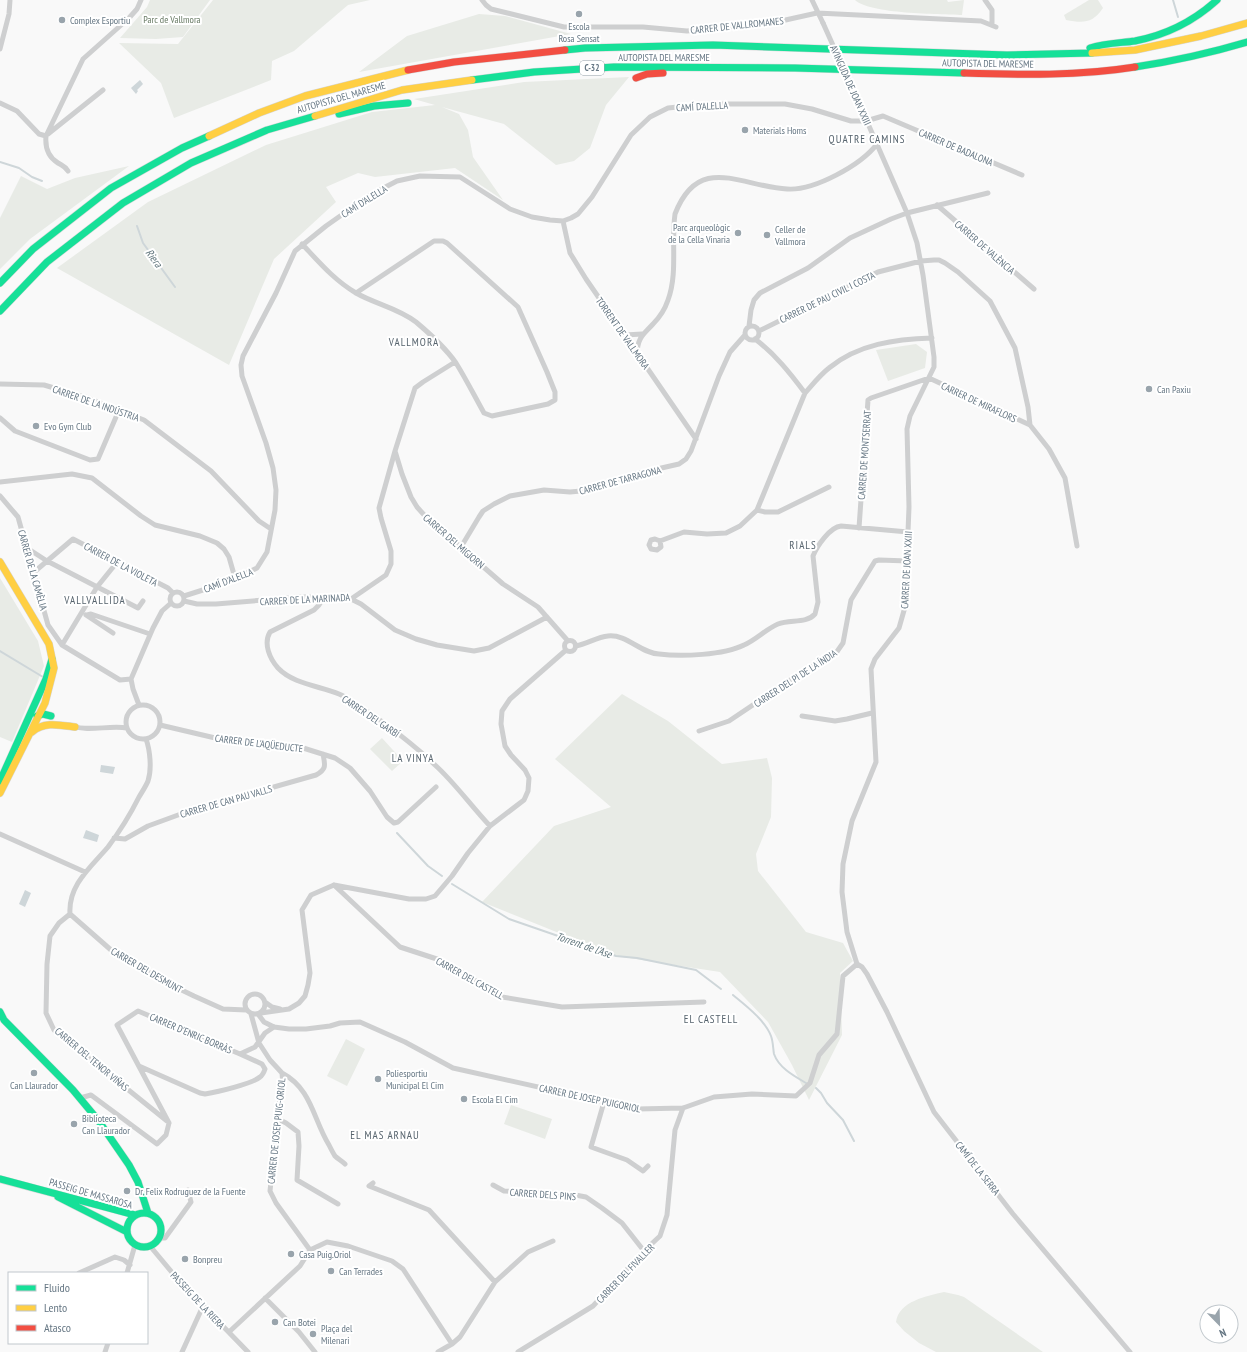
<svg xmlns="http://www.w3.org/2000/svg" width="1247" height="1352" font-family="'PT Sans Narrow',sans-serif">
<rect width="100%" height="100%" fill="#f9f9f9"/>
<path fill="#e8ebe6" d="M150,0H210L183,37L156,39L120,38L147,7Z
M213,0H370L348,5L294,51L272,61L271,80L174,118L161,83L119,43L178,44Z
M855,0H947L948,2L964,0L962,15C940,14 869,14 855,0Z
M1089,0H1098L1103,8C1092,24 1083,23 1066,20L1064,15Z
M479,14L505,16L571,34L359,72L407,36Z
M629,77L606,105L590,148L574,161L556,165L504,124L442,107L459,114L468,130L473,157L503,200L455,168L375,177L358,173L326,187L336,202L274,259L229,365L57,268L148,202L266,145L372,112L435,105L414,99L524,82Z
M129,166L30,239L0,269V218L21,176L47,189L75,178Z
M916,344L927,352L925,368L888,381L876,350Z
M0,578L38,641L44,666L12,742L0,737Z
M622,694L668,721L722,764L767,758L772,778L771,817L756,854L758,871L806,932L843,943L853,961L840,973L842,1035L809,1100L792,1065L768,1022L720,972L616,956L482,902L554,826L611,807L555,759Z
M382,738L403,761L392,771L370,749Z
M346,1039L365,1049L347,1086L327,1076Z
M511,1105L552,1119L545,1139L504,1124Z
M944,1292L958,1295L964,1297L1043,1352H936L919,1343L904,1331L896,1322C899,1301 927,1296 944,1292Z"/>
<path fill="#ced6d9" d="M140,80L143,84L137,90L138,91L136,94L131,88Z
M101,765L115,767L113,774L100,772Z
M86,830L99,835L97,842L83,838Z
M25,890L31,893L25,907L19,904Z"/>
<g fill="none" stroke-linecap="round" stroke-linejoin="round">
<path stroke="#ced6d9" stroke-width="2" d="M1173,0L1178,17
M0,162L19,168L32,177L42,181
M137,226L143,243L175,287
M0,651L43,677
M397,833L428,866L442,876
M452,884L509,919L616,956L637,958L696,970L721,989
M733,995C745,1005 765,1020 771,1036C773,1041 773,1048 774,1054C779,1068 794,1076 806,1083
M816,1088L821,1093L827,1103L843,1120L854,1141"/>
<g stroke="#d5d6d7" stroke-width="8">
<path id="fast" d="M1090,48C1105,43 1120,43 1135,41C1166,35 1194,21 1217,0
M565,50L585,48L713,45L1007,55L1092,53
M1135,67C1173,61 1210,53 1247,42
M472,80L534,72L614,67L795,68L964,73
M339,114L374,106L408,103
M0,283L33,249L111,188L182,148L209,136
M0,311L47,262L123,203L191,163L267,130L315,116
M37,716L43,714L51,716
M0,781L46,679L52,659
M0,1012L4,1020L73,1090L98,1120L129,1165L138,1182L148,1213
M0,1179L135,1215
M58,1197L127,1232
M127 1230a17 17 0 1 1 34 0a17 17 0 1 1-34 0Z"/>
</g>
<g stroke="#d5d6d7" stroke-width="8">
<path id="slow" d="M1092,53L1135,50L1201,36L1247,23
M315,116L402,90L472,80
M209,136L259,113L305,96L408,70
M0,562L49,644L54,668L45,703L0,793
M32,732C44,721 60,725 75,727"/>
</g>
<g stroke="#d5d6d7" stroke-width="8">
<path id="jam" d="M408,70L454,62L565,50
M964,73C1021,75 1079,76 1135,67
M636,78L647,74L663,73"/>
</g>
<path stroke="#cecfd0" stroke-width="5" d="M482,0L486,5L491,9L564,27H643L687,31L772,23L817,13L981,21L996,27
M812,0L823,23
M985,0L992,10V25
M0,49L9,14L10,0
M0,103L17,111L39,134L46,136
M48,134L103,90
M68,171C65,166 63,166 58,163C48,157 45,147 46,136L83,59L129,18L137,9L141,0
M937,205L1034,289
M563,221L570,253L586,279L696,439
M302,244C319,262 334,280 356,293C375,304 398,308 416,322C428,332 447,350 456,363C466,379 475,397 484,413L492,416L548,404L555,400V392L547,372L518,307L447,243L443,241H434L356,293
M745 333a7 7 0 1 1 14 0a7 7 0 1 1-14 0Z
M749,326L751,310L754,300L760,293L808,268L850,238L891,219L907,213L988,193
M759,331L878,272L921,261L934,260H939L945,263L958,272L990,301L1015,348L1028,407L1030,425
M625,335L642,334
M755,339C775,354 790,373 805,393
M637,353C638,337 643,335 653,324C659,318 665,309 668,300C678,273 671,242 675,214C699,152 742,187 787,189C814,191 861,165 877,144
M455,362L423,382L415,388L395,451L402,474L411,497L417,507L426,517L503,584L538,607L568,641
M929,378L1030,425L1049,449L1065,478L1077,546
M0,384L44,385L88,398L144,420L211,471L259,521L271,529
M0,418L15,431L90,460L98,459L119,410
M0,482L72,474L92,478L141,516L155,525L200,536L217,543L224,549L229,557L235,578
M829,487L778,512H765L757,510L805,393C813,384 820,375 829,368C858,344 896,339 932,338
M0,496L18,517L48,625L62,645L120,680L131,679
M859,528L868,400L871,398L929,378
M660,541L655,539L651,540L649,545L651,549L657,550L661,547L660,541L684,532L707,534L726,533L740,526L757,510
M461,547L479,517L483,511L494,504L510,496L544,490L570,492L581,491L635,474L679,464L686,459L691,451L719,376L730,352L745,335
M27,548L47,561L138,608L143,601
M33,573L73,539L168,588L173,593
M170 599a7 7 0 1 1 14 0a7 7 0 1 1-14 0Z
M184,596L228,582L257,568L267,552L275,510L276,490L273,468L266,443L242,376L241,365L243,356L276,293L295,251L326,226L370,195L397,181L420,176L460,177L510,209L532,217L550,220L563,221L571,218L578,214L592,197L631,135L650,117L668,108L707,104H785L812,109L851,121H866L883,116L1022,175
M324,597L319,605L314,610L270,632C263,644 270,659 278,668C293,684 320,686 339,694C346,697 352,701 358,705C385,723 411,742 435,765C455,783 471,806 490,826
M351,599L361,604L395,630L416,639L437,645L474,651L489,648L547,617
M184,601L197,604H216L300,597H327L351,599L386,575L391,564V551L381,518L379,508L395,451
M86,615L113,633
M87,615L91,614L150,634
M564.5 646a5.5 5.5 0 1 1 11 0a5.5 5.5 0 1 1-11 0Z
M62,645L97,587L118,561
M576,646C587,644 597,637 608,636C627,634 640,653 659,654C681,657 724,655 744,645C756,640 766,629 778,624C790,619 806,624 815,614L818,602L813,556C817,546 830,527 841,526L908,532
M139,705L133,689L131,679L153,628L162,611L171,603
M126 722a17 17 0 1 1 34 0a17 17 0 1 1-34 0Z
M802,716L835,721L847,719L872,713
M160,725L228,741L243,743L281,745L300,747L335,758L350,768L370,791L387,817L394,823L398,822L436,787
M72,726C89,732 109,725 127,728
M699,731L729,721L793,678L836,653L843,643L851,600L875,561L879,560L908,561
M0,834L85,872
M114,838L125,839L148,826L189,811L316,775C327,769 325,765 323,754
M334,885L400,947L443,961L502,997L562,1007L704,1002
M70,914L59,923L50,936L47,964L46,1013L54,1030L167,1121
M70,914L111,950L165,982L194,996L223,1009L246,1010
M70,914C68,885 91,867 108,847C120,831 130,815 139,797C142,792 146,786 148,781C152,769 150,750 146,739
M857,964L847,932L842,892L843,864L852,821L876,762L871,669L875,659L899,628L905,607L909,507L907,429L910,416L934,367V357L923,275L917,243L907,213L862,110
M857,964L862,967L867,974L887,1012L934,1112L1013,1214L1130,1352
M245 1004a10 10 0 1 1 20 0a10 10 0 1 1-20 0Z
M265,1002L272,1007L280,1009
M261,1013L289,1009L299,1003L305,996L308,985L310,973L302,910L311,895L334,885L409,899H426L435,896L452,876L468,853L490,826L524,800L528,791L529,778L525,770L511,755L505,746L501,724L502,711L510,699L566,650
M258,1014L264,1022L274,1027L289,1029H306L330,1026L340,1023L360,1022L405,1042L453,1068L637,1109L683,1108L714,1097L752,1094L796,1096L810,1083L819,1055L837,1034L843,976L857,964
M139,1066L200,1093L205,1094C217,1092 252,1084 260,1077C263,1075 264,1072 265,1069L262,1064L240,1054
M282,1073C312,1089 313,1119 329,1145C331,1149 333,1153 335,1156C338,1159 342,1161 345,1164
M80,1098L91,1095L157,1144L166,1135L169,1123
M604,1102L591,1147L627,1160L643,1171L648,1166
M278,1119L286,1123L298,1132L299,1146L297,1180L338,1204
M169,1123L117,1025L138,1011L240,1054L255,1047L265,1033L274,1027
M373,1183L369,1186L429,1210L495,1282
M493,1185L504,1191L570,1194L586,1197L602,1208L622,1223L644,1251
M159,1238H165L191,1202L188,1190
M150,1246L180,1282L248,1352
M310,1250L327,1242L348,1246L392,1261L403,1269L452,1344
M79,1273L115,1257L124,1260L130,1265
M127,1273L135,1245
M265,1298L299,1332L315,1352
M229,1332L300,1266L310,1250L276,1203L270,1191L280,1098L283,1085L282,1073L270,1060L259,1043L251,1014
M105,1352L108,1343
M182,1352L203,1306
M438,1352L452,1344L460,1337L495,1282L528,1252L553,1241
M518,1352L593,1306L644,1251L660,1236L667,1215L675,1130L683,1108"/>
<use href="#fast" stroke="#16e098" stroke-width="7"/>
<use href="#slow" stroke="#ffcf43" stroke-width="7"/>
<use href="#jam" stroke="#f24e42" stroke-width="7"/>
<path stroke="#cecfd0" stroke-width="5" d="M823,23L862,110"/>
</g>
<g fill="#99a4ac" stroke="#fff" stroke-width="1.5">
<circle cx="579" cy="14" r="4"/>
<circle cx="62" cy="20" r="4"/>
<circle cx="745" cy="130" r="4"/>
<circle cx="738" cy="233" r="4"/>
<circle cx="767" cy="235" r="4"/>
<circle cx="1149" cy="389" r="4"/>
<circle cx="36" cy="426" r="4"/>
<circle cx="34" cy="1073" r="4"/>
<circle cx="378" cy="1079" r="4"/>
<circle cx="464" cy="1099" r="4"/>
<circle cx="74" cy="1124" r="4"/>
<circle cx="127" cy="1191" r="4"/>
<circle cx="291" cy="1254" r="4"/>
<circle cx="185" cy="1259" r="4"/>
<circle cx="331" cy="1271" r="4"/>
<circle cx="275" cy="1322" r="4"/>
<circle cx="313" cy="1334" r="4"/>
</g>
<g text-anchor="middle" stroke-width="4" stroke-linejoin="round" paint-order="stroke">
<rect fill="#fff" stroke="#939fa8" stroke-width="1" x="580" y="61" width="24" height="14" rx="3"/>
<g font-size="9" font-weight="bold" fill="#657683">
<text x="592" y="71">C-32</text>
</g>
<g font-size="10" fill="#687a64" stroke="#fff">
<text x="172" y="23">Parc de Vallmora</text>
</g>
<g font-size="10" fill="#657683" stroke="#fff" text-anchor="start">
<text x="70" y="24">Complex Esportiu</text>
<text x="579" y="30" text-anchor="middle">Escola<tspan x="579" dy="12">Rosa Sensat</tspan></text>
<text x="753" y="134">Materials Homs</text>
<text x="730" y="231" text-anchor="end">Parc arqueològic<tspan x="730" dy="12">de la Cella Vinaria</tspan></text>
<text x="775" y="233">Celler de<tspan x="775" dy="12">Vallmora</tspan></text>
<text x="1157" y="393">Can Paxiu</text>
<text x="44" y="430">Evo Gym Club</text>
<text x="386" y="1077">Poliesportiu<tspan x="386" dy="12">Municipal El Cim</tspan></text>
<text x="34" y="1089" text-anchor="middle">Can Llaurador</text>
<text x="472" y="1103">Escola El Cim</text>
<text x="82" y="1122">Biblioteca<tspan x="82" dy="12">Can Llaurador</tspan></text>
<text x="135" y="1195">Dr. Felix Rodruguez de la Fuente</text>
<text x="299" y="1258">Casa Puig.Oriol</text>
<text x="193" y="1263">Bonpreu</text>
<text x="339" y="1275">Can Terrades</text>
<text x="283" y="1326">Can Botei</text>
<text x="321" y="1332">Plaça del<tspan x="321" dy="12">Milenari</tspan></text>
</g>
<g font-size="10" fill="#657683" stroke="#fff">
<text transform="translate(737 25) rotate(-6)" y="4">CARRER DE VALLROMANES</text>
<text x="664" y="61">AUTOPISTA DEL MARESME</text>
<text transform="translate(988 63) rotate(1)" y="4">AUTOPISTA DEL MARESME</text>
<text transform="translate(851 85) rotate(66)" y="4">AVINGUDA DE JOAN XXIII</text>
<text transform="translate(341 97) rotate(-16)" y="4">AUTOPISTA DEL MARESME</text>
<text transform="translate(702 106) rotate(-3)" y="4">CAMÍ D'ALELLA</text>
<text transform="translate(956 147) rotate(23)" y="4">CARRER DE BADALONA</text>
<text transform="translate(364 201) rotate(-32)" y="4">CAMÍ D'ALELLA</text>
<text transform="translate(985 247) rotate(41)" y="4">CARRER DE VALÈNCIA</text>
<text transform="translate(827 297) rotate(-26)" y="4">CARRER DE PAU CIVIL I COSTA</text>
<text transform="translate(623 333) rotate(55)" y="4">TORRENT DE VALLMORA</text>
<text transform="translate(979 402) rotate(25)" y="4">CARRER DE MIRAFLORS</text>
<text transform="translate(96 403) rotate(19)" y="4">CARRER DE LA INDÚSTRIA</text>
<text transform="translate(864 455) rotate(-86)" y="4">CARRER DE MONTSERRAT</text>
<text transform="translate(620 480) rotate(-15)" y="4">CARRER DE TARRAGONA</text>
<text transform="translate(454 541) rotate(41)" y="4">CARRER DEL MIGJORN</text>
<text transform="translate(121 564) rotate(28)" y="4">CARRER DE LA VIOLETA</text>
<text transform="translate(33 570) rotate(74)" y="4">CARRER DE LA CAMÈLIA</text>
<text transform="translate(906 570) rotate(-87)" y="4">CARRER DE JOAN XXIII</text>
<text transform="translate(228 580) rotate(-21)" y="4">CAMÍ D'ALELLA</text>
<text transform="translate(305 599) rotate(-3)" y="4">CARRER DE LA MARINADA</text>
<text transform="translate(795 678) rotate(-33)" y="4">CARRER DEL PI DE LA ÍNDIA</text>
<text transform="translate(371 716) rotate(34)" y="4">CARRER DEL GARBÍ</text>
<text transform="translate(259 743) rotate(7)" y="4">CARRER DE L'AQÜEDUCTE</text>
<text transform="translate(226 801) rotate(-16)" y="4">CARRER DE CAN PAU VALLS</text>
<text transform="translate(147 970) rotate(30)" y="4">CARRER DEL DESMUNT</text>
<text transform="translate(470 978) rotate(29)" y="4">CARRER DEL CASTELL</text>
<text transform="translate(191 1033) rotate(23)" y="4">CARRER D'ENRIC BORRÀS</text>
<text transform="translate(92 1059) rotate(40)" y="4">CARRER DEL TENOR VIÑAS</text>
<text transform="translate(590 1098) rotate(12)" y="4">CARRER DE JOSEP PUIGORIOL</text>
<text transform="translate(276 1131) rotate(-84)" y="4">CARRER DE JOSEP PUIG-ORIOL</text>
<text transform="translate(978 1168) rotate(52)" y="4">CAMÍ DE LA SERRA</text>
<text transform="translate(91 1193) rotate(16)" y="4">PASSEIG DE MASSAROSA</text>
<text transform="translate(543 1194) rotate(4)" y="4">CARRER DELS PINS</text>
<text transform="translate(625 1273) rotate(-46)" y="4">CARRER DEL FIVALLER</text>
<text transform="translate(198 1300) rotate(47)" y="4">PASSEIG DE LA RIERA</text>
</g>
<g font-size="11" letter-spacing="1" fill="#57646e" stroke="#fff">
<text x="867" y="143">QUATRE CAMINS</text>
<text x="414" y="346">VALLMORA</text>
<text x="803" y="549">RIALS</text>
<text x="95" y="604">VALLVALLIDA</text>
<text x="413" y="762">LA VINYA</text>
<text x="711" y="1023">EL CASTELL</text>
<text x="385" y="1139">EL MAS ARNAU</text>
</g>
<g font-size="11" font-style="italic" fill="#60757c" stroke="#fff">
<text transform="translate(154 258) rotate(54)" y="4">Riera</text>
<text transform="translate(584 945) rotate(19)" y="4">Torrent de l'Ase</text>
</g>
</g>
<rect x="8" y="1272" width="140" height="72" fill="#ffffff" stroke="#c1c8cd"/>
<rect x="16" y="1285" width="20" height="6" fill="#16e098" stroke="#c1c8cd"/>
<text x="44" y="1292" font-size="12" fill="#657683">Fluido</text>
<rect x="16" y="1305" width="20" height="6" fill="#ffcf43" stroke="#c1c8cd"/>
<text x="44" y="1312" font-size="12" fill="#657683">Lento</text>
<rect x="16" y="1325" width="20" height="6" fill="#f24e42" stroke="#c1c8cd"/>
<text x="44" y="1332" font-size="12" fill="#657683">Atasco</text>
<g transform="translate(1219 1324) rotate(157)"><circle r="19" fill="#ffffff" stroke="#c1c8cd"/>
<path d="M0-3L7 15L0 10L-7 15Z" fill="#99a4ac"/>
<text y="-6" font-size="11" font-weight="bold" text-anchor="middle" fill="#657683">N</text>
</g>
</svg>
